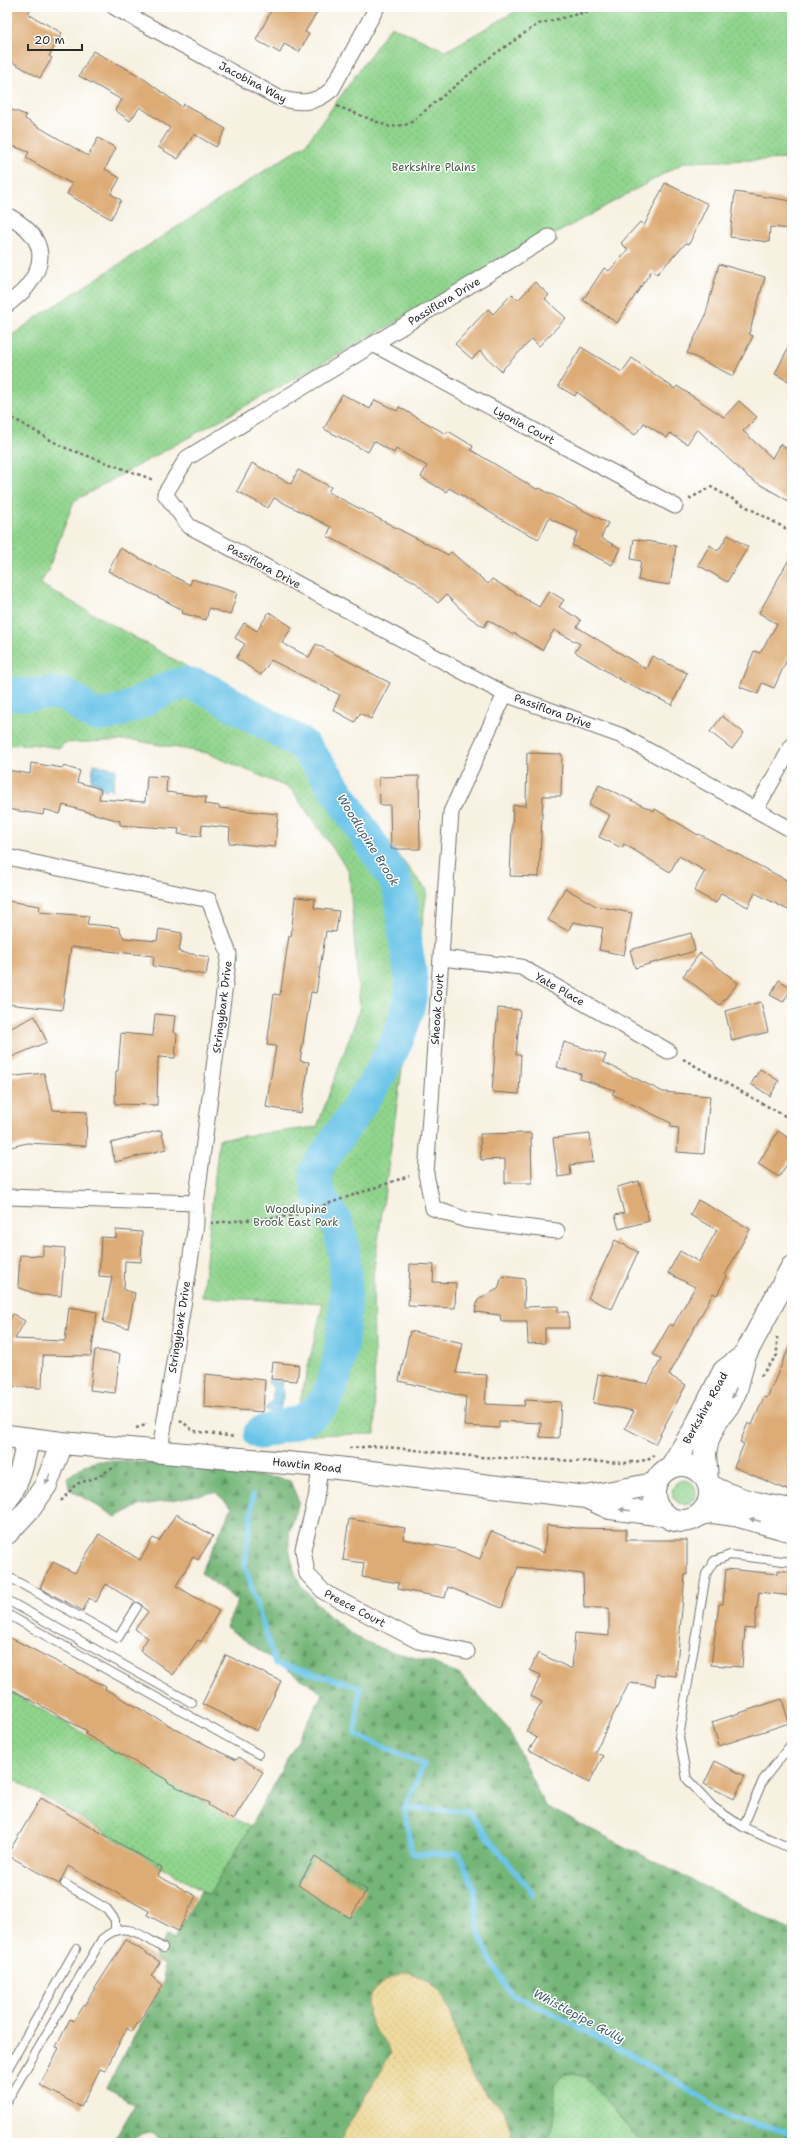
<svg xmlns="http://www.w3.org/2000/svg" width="799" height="2150" font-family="'Shantell Sans',sans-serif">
<defs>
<pattern id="grass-dots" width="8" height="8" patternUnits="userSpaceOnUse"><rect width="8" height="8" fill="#90d48d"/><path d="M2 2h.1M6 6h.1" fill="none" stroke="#7cb67a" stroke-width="1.8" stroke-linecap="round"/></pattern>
<pattern id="forest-firs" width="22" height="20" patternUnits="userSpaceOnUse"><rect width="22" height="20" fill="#74b678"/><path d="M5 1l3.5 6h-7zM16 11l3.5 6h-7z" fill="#5f9463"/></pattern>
<pattern id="sand-dots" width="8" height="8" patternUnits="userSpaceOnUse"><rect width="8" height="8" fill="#eeda9e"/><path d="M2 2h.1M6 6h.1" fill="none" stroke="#cb8" stroke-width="1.8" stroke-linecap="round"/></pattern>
<pattern id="water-waves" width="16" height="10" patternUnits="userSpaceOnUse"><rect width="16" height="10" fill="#6bc4e8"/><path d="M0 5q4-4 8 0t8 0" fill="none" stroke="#589fbc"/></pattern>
</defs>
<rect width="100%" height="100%" fill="#fff"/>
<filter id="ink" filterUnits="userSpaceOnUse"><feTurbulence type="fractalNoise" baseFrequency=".025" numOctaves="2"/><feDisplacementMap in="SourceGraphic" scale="8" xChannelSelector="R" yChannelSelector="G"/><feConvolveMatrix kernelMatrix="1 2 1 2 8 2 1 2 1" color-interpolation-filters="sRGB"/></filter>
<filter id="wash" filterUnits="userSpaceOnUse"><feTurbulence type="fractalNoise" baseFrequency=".012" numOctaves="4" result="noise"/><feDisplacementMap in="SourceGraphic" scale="16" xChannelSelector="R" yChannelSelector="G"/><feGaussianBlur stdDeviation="0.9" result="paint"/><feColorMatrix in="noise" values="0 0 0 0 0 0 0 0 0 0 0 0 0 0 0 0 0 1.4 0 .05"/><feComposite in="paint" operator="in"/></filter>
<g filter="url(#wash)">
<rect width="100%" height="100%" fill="#f7f1e1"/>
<path fill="url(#grass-dots)" stroke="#5e805c" d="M523,7H792V159L685,162L74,501L47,572L40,584L223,687L332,758L364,815L427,890L373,1276L375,1434L292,1435L323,1303L202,1297L219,1139L317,1127L360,1009L349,871L291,789L207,753L132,740L64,743L60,748L31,744L7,745V339L40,315L306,144L391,26L446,51Z
M672 1492a12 12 0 1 1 24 0a12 12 0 1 1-24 0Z
M7,1690L250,1827L209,1895L7,1775Z
M574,2073L586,2077L605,2098L640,2143H546C556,2124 556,2106 553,2085L565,2074Z"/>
<path fill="url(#forest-firs)" stroke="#507052" d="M99,1461H128L277,1478L290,1481L299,1502L289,1533V1548L294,1570L301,1586L331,1618L356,1637L382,1649L431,1662L460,1675L508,1729L545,1806L792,1931V2143H640L605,2098L586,2077L574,2073L565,2074L553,2085C556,2106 557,2123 546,2143H514L500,2106L490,2099L471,2074L462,2054L451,2012L431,1982L407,1972L379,2033L386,2040L391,2053L338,2143H162C155,2129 140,2130 132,2143H127L116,2137L135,2105L106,2088L165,1980L164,1965L154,1957L167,1935L174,1939L201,1891L209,1895L250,1827L323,1694L226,1627L238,1601L201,1573L232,1507L215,1492L138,1506L116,1517L69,1489L67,1478L84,1465Z"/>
<path fill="url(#sand-dots)" stroke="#8c8264" d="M407,1972C463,1990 447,2033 472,2075C477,2082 483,2093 490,2099C493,2102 498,2103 500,2106C508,2115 510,2132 514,2143H338L391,2053C386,2040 377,2035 372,2024C358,1995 382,1979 407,1972Z"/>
<path fill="url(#water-waves)" stroke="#4b788a" d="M94,764L116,769L112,790L108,788L107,790L98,788L99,783L91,781Z
M268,1380L282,1382L283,1396L279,1413L264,1410L273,1400V1386L268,1383Z"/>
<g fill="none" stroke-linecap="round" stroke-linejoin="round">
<path stroke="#6bc4e8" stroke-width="5.5" d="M253,1495L245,1566L275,1663L360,1687L355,1734L424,1765L404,1808L468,1812L533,1894
M404,1808L412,1854H460L475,1891L479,1934L494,1967L512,1995L551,2012L660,2072L733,2118L792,2133"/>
<path stroke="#6bc4e8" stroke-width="33" d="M7,692C27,699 50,689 67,696C79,701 87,716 101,715C134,712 153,690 181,684C190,682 201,687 210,691L302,744L325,773L395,880C403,899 403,919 405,939C407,957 413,976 411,994C400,1060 351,1114 316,1170C314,1205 332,1205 340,1233C351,1270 346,1378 320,1407C305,1424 279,1426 260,1433"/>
</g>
<g id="blocks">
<path fill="#ddac76" d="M7,7H32L28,14L62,33L49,56L52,58L40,78L7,59Z
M273,7H320L305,32L309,34L299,52L284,44L280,53L256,40Z
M93,51L140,76L182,107L184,104L226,129L216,147L194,134L178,159L158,147L170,128L140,107L130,121L115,110L122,100L79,76Z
M7,108L26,115L25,119L88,156L98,138L116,148L105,169L120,178L111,194L121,200L111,219L67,194L72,184L26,158L29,152L7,144Z
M665,183L708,204L689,244L686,243L657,274L652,270L617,323L583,300L604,268L609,271L628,250L621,243L640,222L644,226Z
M735,192L792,201V229L770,227L769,242L730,237Z
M719,264L765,277L749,334L753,336L733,376L687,353L705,317Z
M535,282L549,295L545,299L566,318L539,346L532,339L501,371L480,351L472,359L455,344L488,309L493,314L512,294L518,300Z
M792,340V383L775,374Z
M581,347L622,372L632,358L675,389L677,386L724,417L739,401L757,417L743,431L772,458L780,444L792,452V503L749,478L697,429L687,444L670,433L667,438L644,423L635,435L577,392L575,396L558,386Z
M342,394L370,409L375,400L397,411L399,407L446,434L448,431L473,446L471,450L538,490L539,488L608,523L601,538L620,548L612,565L572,545L578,532L549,518L539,539L518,529L449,488L446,492L421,477L427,466L396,449L394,453L374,441L368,452L324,429Z
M252,463L291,484L298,470L331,487L328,492L448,555L451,552L488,584L492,579L539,607L549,591L564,600L559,607L581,620L577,627L646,669L652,656L687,673L672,705L626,683L575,652L580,644L554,630L542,650L514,633L513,635L488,620L484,627L469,617L446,595L438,603L415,582L327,536L331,527L274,498L268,508L237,491Z
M728,535L748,547L727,582L698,565L710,545L718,551Z
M634,539L676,546L670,585L638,580L641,561L631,559Z
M120,548L190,585L192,579L237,593L230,615L209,608L206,620L182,613L183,610L108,571Z
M792,554V648L774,688L762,683L758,694L740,687L754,651L760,653L777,624L759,613Z
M269,612L292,627L282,643L309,657L316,644L390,683L371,719L360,713L355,722L333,710L340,695L271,660L261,675L236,658L245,644L235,638L244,623L257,631Z
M722,716L744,733L732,749L710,732Z
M527,753L562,754L561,796H543L539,877L510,876L513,805L526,806Z
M31,763L63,768V766L80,771L77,782L101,789L99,799L145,802L147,776L167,777L166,792L206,797L205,804L219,806V808L278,814L275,847L229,843L230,828L202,825L201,836L178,834L179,829L120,825V821L63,805L60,814L44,809L43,815L7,809V770L30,774Z
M419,776L420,849H391L390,805H380L379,777Z
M599,785L654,811L655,809L698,835L699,834L792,883V912L755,893L748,907L721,893L716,903L694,891L705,871L679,856L670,872L624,844L622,848L599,837L610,815L589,805Z
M565,888L596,906L632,913L624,955L599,950L603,928L573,922L568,931L548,920Z
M295,897L315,899L314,908L339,911L336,932L326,931L316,993L311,992L300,1061L309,1062L301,1113L266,1107L276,1046L267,1045L274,994L280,995L289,936L291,937Z
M7,901L40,906L39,912L89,916L87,924L118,927L124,938L157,941L159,929L182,933L179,952L209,957L206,975L153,966L154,956L71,947L62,1010L7,1004Z
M691,933L695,951L635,968L630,950Z
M700,953L738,983L720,1005L683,976Z
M779,980L792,988L783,1002L770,995Z
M761,1002L768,1032L732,1041L725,1011Z
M498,1008L520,1010L516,1055H521L519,1094L492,1092Z
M155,1014L175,1016L173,1032L177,1034L175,1058L158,1057L157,1105L115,1104L116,1071H118L121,1033L153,1036Z
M35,1016L47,1042L7,1059V1030Z
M564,1042L606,1055L603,1062L663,1092L710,1096L704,1154L677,1152L679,1128L671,1127V1123L612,1094L615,1090L580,1079L581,1074L557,1067Z
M760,1069L779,1081L770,1096L751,1084Z
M44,1073L53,1110L87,1112L86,1146L27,1143L7,1148V1077Z
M161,1130L166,1149L115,1162L111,1143Z
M778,1131L792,1140V1156L779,1177L758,1164Z
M531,1133L532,1183H505V1159L481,1160L480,1134Z
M590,1134L593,1162L570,1165L571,1175L558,1177L553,1138Z
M639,1181L649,1221L619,1229L615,1215L624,1213L617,1187Z
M698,1200L750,1229L725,1275L727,1276L717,1295L713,1293L669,1375L686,1385L655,1444L625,1428L634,1411L593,1403L598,1374L648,1384L661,1359L653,1354L670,1324L673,1326L695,1287L668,1273L680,1251L699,1262L717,1230L690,1215Z
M116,1230L142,1232L141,1262L125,1261L124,1290L135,1293L128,1328L103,1322L112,1277L99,1276L101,1237L116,1238Z
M615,1240L638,1252L612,1309L588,1298Z
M43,1246L65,1248L61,1296L38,1295L18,1287L20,1255L43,1256Z
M410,1264L434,1265L433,1282L456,1283L455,1308L408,1306Z
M502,1276L525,1279L524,1307L558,1306V1312H568L569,1328H545V1343L528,1344L527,1321H501L500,1315L475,1312L478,1299L498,1289Z
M69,1307L97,1312L91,1356L43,1355L42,1388L7,1386V1324L13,1314L25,1321L15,1339L65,1341Z
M410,1331L463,1343L456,1373L487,1375L485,1404L524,1406L525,1400L561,1402L559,1438L540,1437L541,1423L499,1421V1428L464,1426L466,1397L399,1381Z
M792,1341V1492L734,1467L744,1444L740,1442L748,1423L752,1425L764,1397L767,1398Z
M95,1350L120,1354L115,1393L90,1390Z
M273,1362L299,1365L297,1381L271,1379Z
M205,1374L265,1380L263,1412L204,1407Z
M176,1514L213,1536L198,1560L193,1557L176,1586L219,1611L201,1642L198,1640L173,1675L140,1650L148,1638L135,1629L148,1612L140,1603L135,1602L106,1584L96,1602L89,1598L83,1611L40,1588L53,1562L75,1573L99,1534L140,1560L153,1538L159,1541Z
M349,1519L405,1528L403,1539L455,1549L480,1559L491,1531L544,1553L547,1525L577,1528L626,1529V1540H687V1575H685L676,1676L656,1674L655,1686L629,1683L595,1752L603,1756L589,1783L529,1750L537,1738L526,1731L542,1702L531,1696L541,1675L530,1670L538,1653L572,1669L575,1633L609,1636V1608H584L583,1574L518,1567L502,1608L448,1587L445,1598L398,1589L399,1583L362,1577L364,1563L343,1560Z
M726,1569L778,1574V1570L792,1572V1596L759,1592L754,1629L745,1628L742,1667L711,1665L719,1604H723Z
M7,1636L106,1687L105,1689L181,1732L236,1760L239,1757L263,1772L233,1820L208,1805L209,1803L167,1782V1780L85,1734L87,1731L7,1687Z
M226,1655L281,1681L257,1731L202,1704Z
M782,1699L789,1723L719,1746L712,1722Z
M715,1761L745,1776L734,1799L704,1784Z
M41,1798L162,1868L158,1876L196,1896L178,1931L147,1915L149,1911L68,1866L59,1884L7,1855Z
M315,1857L367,1890L350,1918L298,1885Z
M126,1940L160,1962L151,1976L163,1985L132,2032L127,2028L105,2071L100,2069L81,2107L40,2085L59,2048L56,2047L70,2019L74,2021Z"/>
</g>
</g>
<g filter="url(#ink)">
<use href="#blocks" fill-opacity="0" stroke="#72706b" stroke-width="1"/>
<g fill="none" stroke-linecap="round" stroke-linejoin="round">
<g stroke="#72706b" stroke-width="10">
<path id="lane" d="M792,1562L730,1555L714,1561L706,1574L679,1737L687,1779L713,1807L743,1827L792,1849
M7,1576L118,1638L137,1607
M7,1600L192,1703
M7,1614L258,1754
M743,1827L763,1780L792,1743
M65,1884L107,1909L115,1920V1930
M7,2070L76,1949
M7,2101L102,1939C125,1919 141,1935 163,1948"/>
</g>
<g stroke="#72706b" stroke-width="17">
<path id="street" d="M114,7L277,97C297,104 315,105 332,89L377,7
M7,215C36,231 52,253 29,284C24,292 14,299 7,305
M549,237L187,458L165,494L189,526L505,694L622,736L792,830
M373,344L675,506
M505,694L451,812L426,1174L433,1208L466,1220L557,1231
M756,809L792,746
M7,857L209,900L229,954L196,1203V1224L160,1450
M441,958L521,967L668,1051
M7,1197L196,1203
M320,1466L316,1499L303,1549L307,1574L324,1592L418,1641L467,1652"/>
</g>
<g stroke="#72706b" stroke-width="24">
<path id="secondary" d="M7,1436L62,1443L320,1466L586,1497L654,1484
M654 1493a28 28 0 1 1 56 0a28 28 0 1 1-56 0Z
M671,1467L695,1428L724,1371L745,1355
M707,1481L705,1453L708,1439L717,1420L730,1403L736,1390L745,1355L792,1267
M709,1485C734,1500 763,1505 792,1510
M586,1497L610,1508L664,1515
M7,1499C20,1481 24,1460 28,1439
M700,1514L713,1512L735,1515L792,1531
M7,1533L31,1507L46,1485L62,1443"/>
</g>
<path stroke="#72706b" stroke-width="2.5" stroke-dasharray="3 3" stroke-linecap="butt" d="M337,106L390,127L409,124L489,58L538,24L606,7
M7,415L63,447L154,480
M689,499L711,487L792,532
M683,1059L792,1120
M211,1223L292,1216L409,1176
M761,1376L777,1355V1337
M180,1420L194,1431L235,1437
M136,1428L146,1425V1423
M349,1448L378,1446L480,1457L625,1463L646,1460L654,1455
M61,1501L76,1484L95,1478L113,1468"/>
<use href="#lane" stroke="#fff" stroke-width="8"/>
<use href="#street" stroke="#fff" stroke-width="15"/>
<use href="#secondary" stroke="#fff" stroke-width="22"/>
</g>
<defs><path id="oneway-solid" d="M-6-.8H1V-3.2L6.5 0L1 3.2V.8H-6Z"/></defs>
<g fill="#a0a0a0">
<use href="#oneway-solid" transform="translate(734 1393) rotate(112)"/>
<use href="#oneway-solid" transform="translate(48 1479) rotate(111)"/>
<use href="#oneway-solid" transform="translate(625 1510) rotate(-173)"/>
<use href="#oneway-solid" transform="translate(755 1520) rotate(-166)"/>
</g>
</g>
<g text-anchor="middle" stroke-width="3" stroke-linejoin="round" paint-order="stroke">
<g font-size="11" fill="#2b2b2b" stroke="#fff">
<text transform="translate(253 82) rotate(28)" y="4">Jacobina Way</text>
<text transform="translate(444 301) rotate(-31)" y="4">Passiflora Drive</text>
<text transform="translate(524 425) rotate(28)" y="4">Lyonia Court</text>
<text transform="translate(264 566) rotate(28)" y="4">Passiflora Drive</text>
<text transform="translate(553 711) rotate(20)" y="4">Passiflora Drive</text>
<text transform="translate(560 989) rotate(30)" y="4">Yate Place</text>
<text transform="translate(222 1007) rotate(-83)" y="4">Stringybark Drive</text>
<text transform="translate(437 1009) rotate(-86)" y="4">Sheoak Court</text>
<text transform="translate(179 1327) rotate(-81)" y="4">Stringybark Drive</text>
<text transform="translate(705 1408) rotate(-61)" y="4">Berkshire Road</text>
<text transform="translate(307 1465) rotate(6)" y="4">Hawtin Road</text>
<text transform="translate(355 1608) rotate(28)" y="4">Preece Court</text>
</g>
<g font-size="11" fill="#495e48" stroke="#fff">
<text x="434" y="171">Berkshire Plains</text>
<text x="296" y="1213">Woodlupine<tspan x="296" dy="13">Brook East Park</tspan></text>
</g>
<g font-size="12" font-style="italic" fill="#41616d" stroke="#fff">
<text transform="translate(368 840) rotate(58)" y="4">Woodlupine Brook</text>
<text transform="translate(579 2016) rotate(28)" y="4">Whistlepipe Gully</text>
</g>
</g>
<rect width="799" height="2150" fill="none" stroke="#fff" stroke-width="24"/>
<path d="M28 44v6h54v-6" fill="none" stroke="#2b2b2b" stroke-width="2"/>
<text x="34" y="44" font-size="12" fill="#2b2b2b" stroke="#ffffff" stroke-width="3" paint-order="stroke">20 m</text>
</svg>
